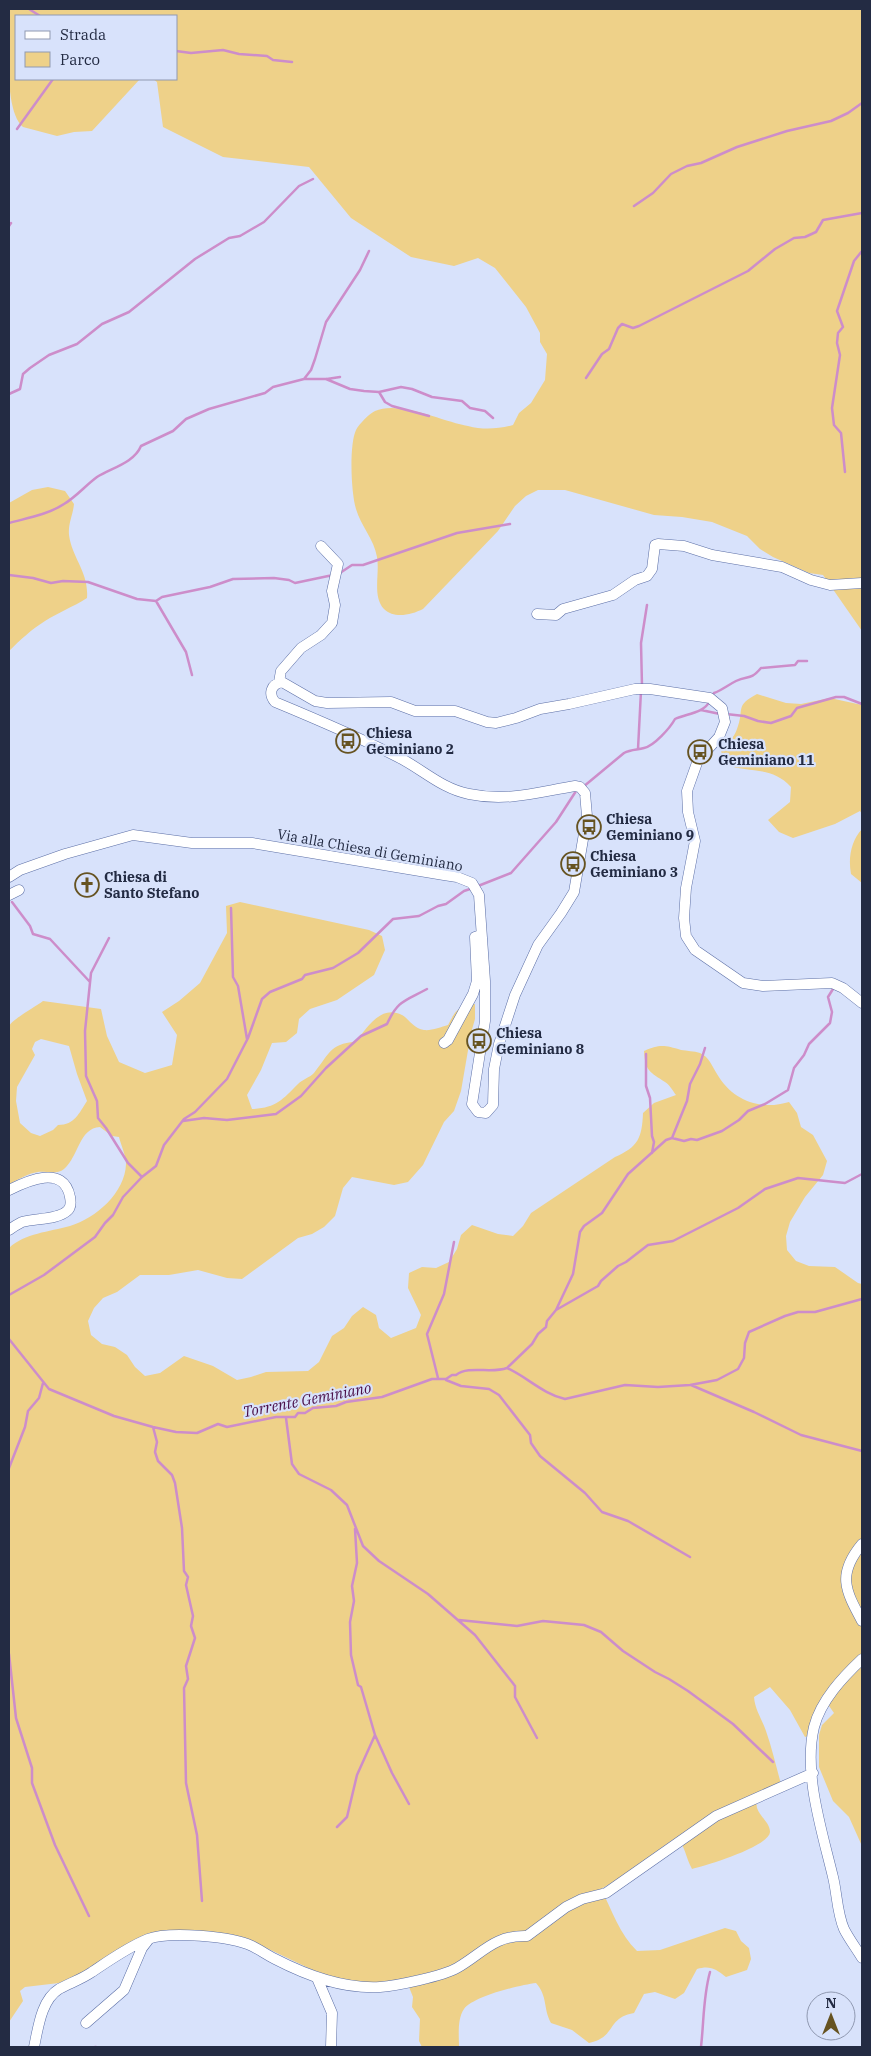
<svg xmlns="http://www.w3.org/2000/svg" width="871" height="2056" font-family="'IBM Plex Serif',serif">
<rect width="100%" height="100%" fill="#d8e2fb"/>
<path fill="#eed189" fill-rule="evenodd" d="M9,9H862V631L823,575L809,573L773,557L760,549L747,536L712,522L682,517L654,515L565,490H538L526,496L515,506L498,531L423,609C411,615 394,619 384,609C372,596 380,574 377,557C374,539 361,526 356,509C351,493 349,445 356,430C359,424 370,413 375,411C399,400 444,422 468,426C483,430 498,429 513,425L519,413L531,403L545,380L547,354L540,342V333L526,307L495,268L478,258L454,266L411,257L351,218L309,167L223,157L163,127L157,82L153,79H176V16H16V79H140L92,131L74,132L57,136L23,127C3,111 9,34 9,9Z
M48,487L65,491L74,504C73,515 68,523 69,535C72,558 89,572 87,598C73,607 59,612 45,621C32,629 20,640 9,651V503L32,490Z
M757,694L786,703L801,704L830,698L862,705V814L860,811L835,824L793,838L779,832L768,820L790,802L791,787C771,765 749,774 724,764L721,750C727,744 734,738 737,729C745,709 734,706 757,694Z
M862,829V883L851,874C848,858 851,841 862,829Z
M240,902L369,930L382,936L385,950L374,975L337,1000L310,1009L299,1019L297,1033L286,1042L272,1043L261,1070L247,1095L252,1109C276,1108 282,1100 298,1084C303,1079 309,1078 314,1073C328,1056 330,1043 355,1042C367,1029 380,1004 402,1015C409,1019 414,1029 424,1030C431,1031 441,1027 448,1025C456,1010 457,1007 475,1004V1019L471,1033L461,1091L454,1111L444,1122L423,1165L408,1182L394,1185L352,1177L343,1188L335,1216L324,1227L312,1234L298,1238L242,1279L227,1278L198,1270L169,1275H140L117,1292L103,1298L94,1308L88,1321L91,1335L102,1344L115,1347L127,1355L135,1367L145,1376L160,1373L184,1356L213,1366L237,1380L251,1377L266,1372L308,1371L319,1362L332,1336L344,1328L352,1316L363,1307L376,1315L379,1328L391,1338L416,1328L421,1315L408,1288L409,1273L422,1267L436,1268L449,1262L457,1249L461,1235L472,1225L498,1234L513,1236L523,1226L531,1213L615,1157C638,1147 642,1138 643,1113L654,1103L676,1095C673,1091 670,1085 665,1082C650,1072 645,1071 644,1051C659,1044 665,1045 681,1050C687,1051 694,1051 700,1053C709,1057 712,1066 717,1074C732,1100 760,1111 789,1102L797,1113L801,1127L813,1135L827,1161L823,1175L805,1197L790,1222L786,1236L787,1250L796,1261L809,1266L835,1267L858,1283L862,1284V1846L849,1817L833,1801L819,1767V1735L822,1725L834,1713L822,1696L812,1719L810,1735L805,1737L790,1710L770,1687L754,1697C755,1710 762,1719 766,1731C772,1748 776,1766 781,1784L758,1793C757,1797 756,1804 757,1808C760,1817 770,1823 770,1832C769,1847 705,1866 692,1869C686,1858 685,1846 677,1837L615,1881L601,1889C612,1910 620,1935 637,1951L660,1950L725,1928L736,1931L741,1941L749,1948L751,1959L747,1970L726,1977C716,1969 710,1965 697,1969L684,1993L675,1999L655,1992L644,1994L634,2013C606,2018 617,2037 589,2043L572,2030L551,2023C543,2008 548,1997 536,1983C520,1985 474,1996 464,2009C457,2019 459,2036 459,2047H422L419,2041L420,2019L412,2007L413,1997L409,1987L357,1983L319,1973L258,1944L224,1934L191,1931L137,1939L78,1975L59,1983L25,1987L20,1991L23,2001L9,2022V1248C25,1233 49,1232 70,1226C96,1218 125,1193 126,1164C126,1156 121,1145 119,1137L112,1136L100,1127C79,1128 79,1156 64,1169C57,1175 46,1171 38,1172C28,1173 18,1180 9,1184V1026C13,1019 35,1007 43,1001L101,1009L107,1036L119,1062L145,1073L172,1065L177,1035L162,1012L179,1001L200,983L227,933L226,906ZM41,1039L69,1046L77,1074L87,1101C79,1113 75,1125 58,1125L53,1130L40,1136L31,1133L20,1123L16,1101L17,1087L35,1055L32,1049L35,1042Z"/>
<g fill="none" stroke-linecap="round" stroke-linejoin="round">
<path stroke="#cd8dca" stroke-width="2.5" d="M29,9L40,16
M176,51L191,53L223,50L239,54L267,56L273,60L292,62
M17,129L53,79
M634,206L653,193L671,174L687,166L701,163L737,147L787,131L831,121L848,113L862,103
M9,226L11,223
M586,378L602,354L609,349L618,328L622,324L633,328L639,326L748,271L775,249L794,238L805,237L816,232L823,220L862,213
M304,379L311,370L315,359L326,322L360,270L369,251
M327,379L340,377
M379,392L385,402L392,406L429,416
M9,394L20,389L23,374L30,368L49,355L77,344L102,324L129,312L195,259L229,238L240,236L264,222L299,186L313,179
M845,472L841,433L834,425L832,408L840,355L837,343L838,333L843,327L837,311L854,261L862,251
M9,523C27,518 47,515 64,504C76,497 86,485 97,477C111,468 134,463 141,446L173,431L186,419L209,409L265,393L273,387L304,379H326L350,389L364,391L379,392L401,387L412,389L432,397L462,401L470,408L485,411L493,418
M340,573L352,565H363L457,533L510,524
M9,575L33,578L51,583L63,581L88,582L137,599L156,601L162,597L210,587L233,579L274,578L289,580L295,583L333,575
M156,601L186,652L192,675
M642,686L641,643L647,605
M711,697L714,693C722,690 728,685 736,681C748,675 750,681 761,668L795,665L798,661H807
M701,710L720,714
M726,714L744,716L758,721L771,723L791,716L797,708L836,697H844L862,704
M638,749L641,691
M583,787L624,753C631,749 637,750 644,748C654,746 670,728 675,719C685,714 704,713 709,702
M478,886L511,873L556,822L578,788
M12,902L30,926L33,934L50,939L90,982
M231,908L233,977L238,986L247,1039
M109,938L91,973L85,1031L86,1076L97,1101L98,1118L106,1128L128,1163L142,1177
M646,1054V1086L650,1098L652,1136L654,1142L652,1153
M183,1121L204,1118L227,1120L276,1114L301,1096L326,1068L361,1036L387,1024C398,1000 405,1001 427,989
M672,1138L687,1101L690,1084L700,1064L705,1048
M9,1295L44,1275L95,1237L105,1223L113,1215L123,1197L142,1177L156,1166L164,1145L184,1119L195,1112L227,1079L248,1038L262,999L270,992L302,979L305,975L333,968L358,953L393,919L419,916L438,906L446,904L464,891L473,888
M556,1310L598,1286L601,1281L618,1266L626,1262L648,1245L673,1241L738,1208L765,1189L798,1178L845,1183L862,1174
M9,1339L49,1389L114,1416L153,1427L176,1432L197,1433L218,1424L227,1427L276,1417H295L298,1413H305L313,1408L336,1406L346,1402L382,1397L432,1379H446L452,1375H456C469,1365 491,1374 507,1368C527,1377 543,1394 565,1399L625,1385L658,1387L690,1385L717,1380L738,1369L744,1358L745,1343L749,1332L785,1316L798,1312H815L862,1299
M508,1367L532,1344L538,1334L546,1327L547,1321L556,1310L573,1274L580,1232L584,1226L602,1213L628,1174L666,1140L672,1138L684,1141L691,1139L697,1140L722,1131L739,1120L748,1111L765,1104L788,1090L794,1068L804,1055L809,1044L830,1023L832,1012L828,997L833,989
M438,1378L427,1334L444,1294L454,1242
M446,1380L461,1386L489,1389L499,1395L530,1435L531,1443L540,1456L585,1493L602,1512L628,1521L690,1557
M691,1385L754,1412L801,1435L862,1451
M286,1418L292,1464L299,1474L331,1490L347,1505L363,1546L379,1561L428,1594L475,1635L512,1682L515,1686V1697L537,1738
M153,1427L157,1442L155,1452L158,1461L172,1475L175,1483L182,1528L184,1571L188,1577L186,1585L193,1616L191,1626L195,1638L186,1666L188,1679L184,1688L186,1783L197,1835L202,1901
M9,1468L25,1427L28,1411L39,1398L43,1383
M459,1620L517,1626L543,1621L584,1625L601,1632L623,1651L655,1672L669,1679L688,1691L733,1724L773,1762
M9,1654L16,1718L32,1768V1783L55,1845L89,1916
M375,1735L392,1773L409,1804
M337,1827L347,1817L357,1775L375,1735L361,1687L358,1685L351,1655L350,1622L354,1601L352,1586L357,1563L355,1529
M95,2047H96
M701,2047C704,2021 703,1997 710,1972"/>
<g stroke="#5c6fa6" stroke-width="11">
<path id="street" d="M537,614L556,615L563,609L613,595L635,580L647,576L652,569L655,545L658,544L684,546L712,555L782,567L811,580L830,585L862,583
M279,682L281,671L301,648L321,635L332,623L335,605L332,591L338,564L321,546
M9,877L20,870L65,854L133,835L192,843H252L444,875L457,877L472,883L479,895L485,981V1021L472,1104L478,1112L486,1113L493,1105L494,1069L499,1044L515,995L538,945L561,913L574,892L587,816L585,793L580,787L575,786C538,792 507,802 469,794C442,789 422,769 398,757C358,737 316,719 275,702C268,694 271,684 282,682L315,701L327,703L391,702L415,711H455L487,722L496,723L516,718L540,709L569,704L635,689H650L710,698L722,708L725,722L719,737L698,760L687,791L688,812L695,841L686,888L684,918L686,936L695,950L743,983L763,986L832,983L843,988L862,1003
M9,895L19,890
M444,1043L448,1040L473,994L477,981L475,937L478,936
M9,1190C27,1181 64,1164 70,1197C71,1202 71,1208 67,1211C57,1220 35,1218 22,1222C18,1224 13,1227 9,1230
M862,1544C837,1574 845,1590 862,1621
M862,1659C843,1677 821,1700 814,1727C803,1773 822,1831 833,1877C837,1893 837,1913 844,1929C849,1939 856,1948 862,1958
M317,1978L332,2013L331,2047
M86,2023L124,1990L142,1948L149,1939
M34,2047C38,2029 41,2000 59,1989C70,1983 82,1979 92,1972C110,1960 128,1947 148,1939C169,1931 231,1936 252,1946C260,1950 267,1955 275,1959C308,1976 343,1989 380,1987C396,1986 443,1976 457,1968C483,1953 494,1935 527,1936L566,1907L582,1899L606,1893L716,1816L813,1773"/>
</g>
<use href="#street" stroke="#fff" stroke-width="10"/>
</g>
<defs>
<g id="bus-ring" transform="scale(1.25)"><circle r="9.5" fill="#d8e2fb" stroke="#665321" stroke-width="1.5"/><path d="M-5-6H5V4H4V6H2V4H-2V6H-4V4H-5ZM-3.5-4V0h7V-4ZM-3.5 1.2v1.5H-2V1.2ZM2 1.2v1.5H3.5V1.2Z" fill="#665321"/></g>
<g id="church-ring" transform="scale(1.25)"><circle r="9.5" fill="#d8e2fb" stroke="#665321" stroke-width="1.5"/><path d="M-1.2-6h2.4v3.5h3.3v2.4h-3.3V6h-2.4V-.1h-3.3v-2.4h3.3Z" fill="#665321"/></g>
</defs>
<g fill-rule="evenodd">
<use href="#bus-ring" x="348" y="741"/>
<use href="#bus-ring" x="700" y="752"/>
<use href="#bus-ring" x="589" y="827"/>
<use href="#bus-ring" x="573" y="864"/>
<use href="#church-ring" x="87" y="885"/>
<use href="#bus-ring" x="479" y="1041"/>
</g>
<g text-anchor="middle" stroke-width="4.5" stroke-linejoin="round" paint-order="stroke">
<g font-size="14" font-weight="bold" fill="#232b43" stroke="#d8e2fb" text-anchor="start">
<text x="366" y="738">Chiesa<tspan x="366" dy="16">Geminiano 2</tspan></text>
<text x="718" y="749">Chiesa<tspan x="718" dy="16">Geminiano 11</tspan></text>
<text x="606" y="824">Chiesa<tspan x="606" dy="16">Geminiano 9</tspan></text>
<text x="590" y="861">Chiesa<tspan x="590" dy="16">Geminiano 3</tspan></text>
<text x="104" y="882">Chiesa di<tspan x="104" dy="16">Santo Stefano</tspan></text>
<text x="496" y="1038">Chiesa<tspan x="496" dy="16">Geminiano 8</tspan></text>
</g>
<g font-size="14" fill="#232b43" stroke="#d8e2fb">
<text transform="translate(370 850) rotate(10)" y="5">Via alla Chiesa di Geminiano</text>
</g>
<g font-size="15" font-style="italic" fill="#490e48" stroke="#d8e2fb">
<text transform="translate(307 1400) rotate(-11)" y="5">Torrente Geminiano</text>
</g>
</g>
<rect width="871" height="2056" fill="none" stroke="#232b43" stroke-width="20"/>
<rect x="15" y="15" width="162" height="65" fill="#d8e2fb" stroke="#9099b1"/>
<rect x="25" y="31" width="25" height="8" fill="#ffffff" stroke="#9099b1"/>
<text x="60" y="40" font-size="15" fill="#232b43">Strada</text>
<rect x="25" y="52" width="25" height="15" fill="#eed189" stroke="#9099b1"/>
<text x="60" y="65" font-size="15" fill="#232b43">Parco</text>
<g transform="translate(831 2016)"><circle r="24" fill="#d8e2fb" stroke="#9099b1"/>
<path d="M0-4L9 19L0 12L-9 19Z" fill="#665321"/>
<text y="-8" font-size="14" font-weight="bold" text-anchor="middle" fill="#232b43">N</text>
</g>
</svg>
